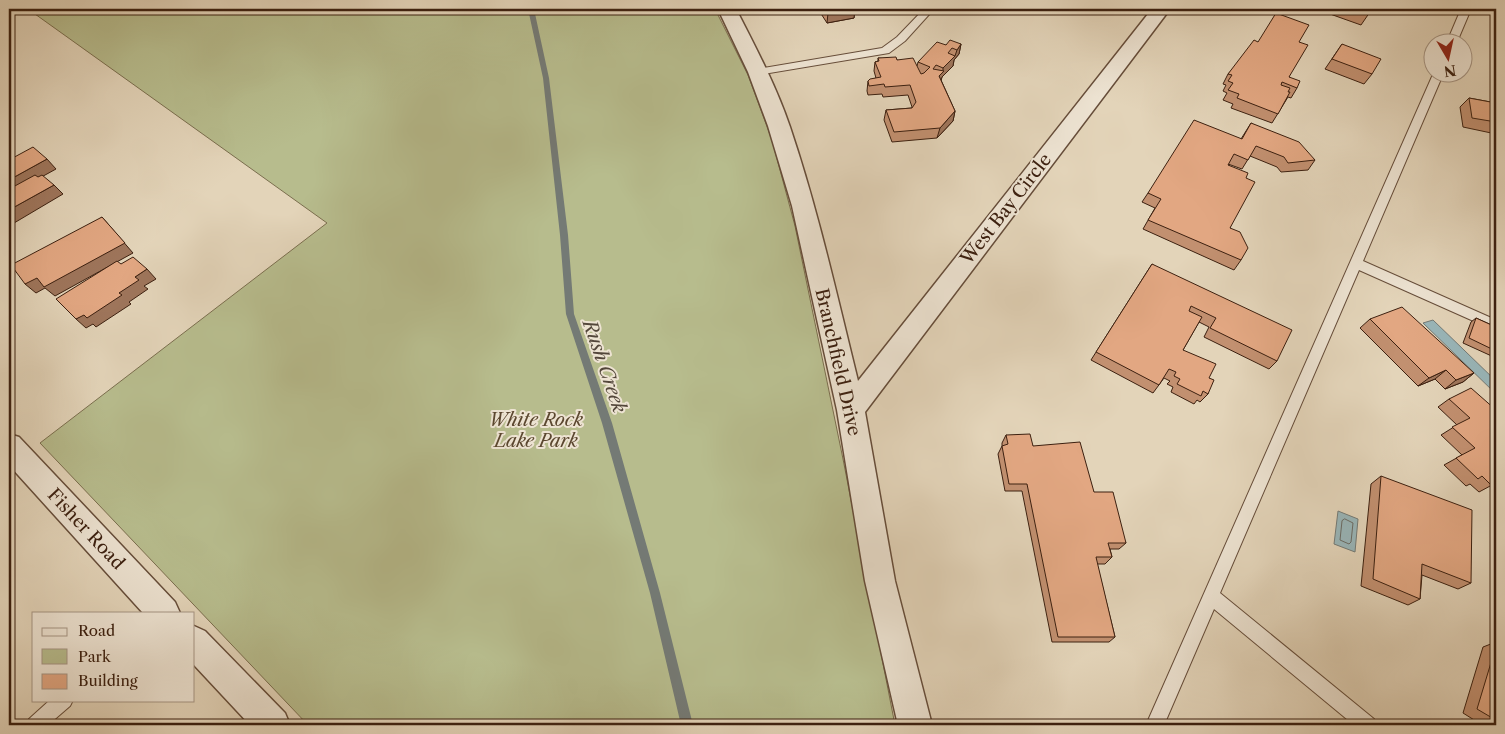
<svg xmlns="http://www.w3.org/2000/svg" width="1505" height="734" font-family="'Libre Caslon Text',serif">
<rect width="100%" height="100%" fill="#e3d4b9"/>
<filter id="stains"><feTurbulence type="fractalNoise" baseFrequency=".004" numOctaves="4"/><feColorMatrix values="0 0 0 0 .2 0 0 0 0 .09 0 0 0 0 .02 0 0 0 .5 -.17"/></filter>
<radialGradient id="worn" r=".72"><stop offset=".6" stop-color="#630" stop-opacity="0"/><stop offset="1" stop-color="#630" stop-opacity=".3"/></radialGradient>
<path fill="#b7bc8d" stroke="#7a6e4e" d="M28,9H715L748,75L772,140L795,226L843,459L895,725H308L40,443L327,223Z"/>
<path fill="#99b6b9" stroke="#747a75" d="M1433,320L1496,381V394L1423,323Z
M1338,511L1358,519L1355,552L1334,544Z"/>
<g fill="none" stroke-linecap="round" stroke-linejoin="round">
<path stroke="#6a6b64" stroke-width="1" d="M1345,519L1353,523L1351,542L1349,544L1340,540L1342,521Z"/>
<path fill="#747a75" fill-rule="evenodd" d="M528,9H534L549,78L568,235L574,314L612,423L660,593L693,725H681L650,593L602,423L566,314L560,235L543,78Z"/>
<g stroke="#664d3a" stroke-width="2">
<path id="service" d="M924,9H934L905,41L889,53L758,75L753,72L758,69L882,48L897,37Z
M1461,9H1471L1457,42H1447Z
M1434,72H1444L1363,261L1496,320V331L1359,270L1220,593L1374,719L1377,725H1354L1214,609L1164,725H1146Z
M50,700H73L70,706L48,725H26L29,719Z"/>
</g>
<g stroke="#664d3a" stroke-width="3">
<path id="minor" d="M718,9H736C756,48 776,86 790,127C818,210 837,296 858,381L1152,9H1170L865,412L895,581L932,725H898L865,581L837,410L792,206L768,126L748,72Z
M9,434L19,437L175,602L180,613H143L9,465Z
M194,626L205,631L285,713L290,725H250L194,665Z"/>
</g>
<use href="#service" fill="#ede3d2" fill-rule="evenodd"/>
<use href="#minor" fill="#ede3d2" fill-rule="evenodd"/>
</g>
<path fill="#c29070" stroke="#3c2010" d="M818,9H855L854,18L827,23Z
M1316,9H1372L1361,25Z
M1258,42H1299L1289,77L1297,88L1291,98L1288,97L1272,123L1231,108L1233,104L1223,100L1227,93L1223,91L1226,85L1223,84L1228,74Z
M961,44L959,54L954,60L953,66L942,77L941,80L955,111L953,121L937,138L892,142L884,120L886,110L912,108V107L908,95L883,97L882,94L868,95L867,91L868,81L876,78L874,71L875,62L878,61V58L897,60L917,66L918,62L946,45Z
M1342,44L1372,74L1364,84L1325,69Z
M1469,98L1496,103V134L1463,127L1460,107Z
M1251,123L1315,160L1308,170L1281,172L1277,167L1250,156L1242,169L1228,164V165L1246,178L1230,228L1241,260L1234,270L1143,229L1155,208L1142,202L1148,193L1241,139Z
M1496,170V193L1491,175Z
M1152,264L1277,361L1269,369L1204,337L1209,327L1199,322L1183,350L1209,378L1208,394L1200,402L1197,400L1194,404L1171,392L1173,387L1167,384L1170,381L1164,378L1153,393L1091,360Z
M1476,318L1496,327V358L1463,343L1471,322Z
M1370,319L1474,373L1463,382L1445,389L1435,379L1418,386L1360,328Z
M1449,399L1496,410V489L1492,485L1479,492L1470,484L1466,486L1444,465L1462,455L1441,435L1457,425L1438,407Z
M1006,435L1033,446L1094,492L1126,543L1119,549H1110L1112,557L1105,564H1097L1115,637L1109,642H1052L1022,491H1005L998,454L1002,446V443Z
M1381,476L1471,583L1458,589L1422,575L1420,599L1408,605L1361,586L1371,484Z
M1496,642V725H1479V723L1463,713L1483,647Z"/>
<path fill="#9e755b" stroke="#3c2010" d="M850,9H855L854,18L827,23L828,13Z
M961,44L959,54L954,60L953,66L942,77L941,81L939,76L943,72V68L955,56L957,50Z
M955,111L953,121L937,138L940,128Z
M47,159L56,169L16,191L9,184V180Z
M54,185L63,194L9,226V210Z
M102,217L133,253L55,296L45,288L36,293L25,284Z
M147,269L156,279L144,286L148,289L129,302L131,304L96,327L93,324L86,328L76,319L119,293L135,277Z
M1446,370L1435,379L1418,386L1429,378Z
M1474,373L1463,382L1445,389L1456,380Z"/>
<path fill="#e2a782" stroke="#3c2010" d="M825,9H850L828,13Z
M1350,9H1372L1368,15Z
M1276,13L1309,25L1299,42L1308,45L1289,77L1300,81L1297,88L1282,82L1281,85L1290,88L1288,92H1290L1278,114L1237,98L1239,94L1228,90L1233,83L1228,81L1232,75L1228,74L1254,40L1258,42Z
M950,40L961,44L957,50L952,48L948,53L955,56L943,68L936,65L933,69L944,71L939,76L955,111L940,128L894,132L886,110L912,108L916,102L910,85L885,87L884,84L869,86L868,81L870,79L881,77L875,62L879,61L878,58L896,57L897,60L913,58L921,74L924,73L930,67L918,62L937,42L946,45Z
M1342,44L1381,59L1372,74L1332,59Z
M1469,98L1496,103V122L1472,118Z
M1194,120L1242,139L1251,123L1299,142L1315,160L1288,163L1284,157L1256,146L1248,160L1234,154L1228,165L1248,173L1246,178L1255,182L1230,228L1240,232L1248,248L1241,260L1148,220L1161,199L1148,193Z
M33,147L47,159L9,180V160Z
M35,175L38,177L42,175L54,185L9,210V184L13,187Z
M102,217L125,243L44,287L37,278L25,284L11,265Z
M133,257L147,269L135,277L139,280L119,293L122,295L87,318L84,315L76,319L56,299L117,261L121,264Z
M1152,264L1292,330L1277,361L1210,328L1216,318L1191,306L1189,311L1202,317L1183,350L1216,364L1209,378L1214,380L1208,394L1203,391L1201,396L1177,384L1180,379L1174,376L1176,372L1169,369L1159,385L1096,352Z
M1402,307L1474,373L1456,380L1446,370L1429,378L1370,319Z
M1476,318L1496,327V351L1469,338Z
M1471,388L1496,410V482L1491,485L1482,476L1478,479L1456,458L1475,448L1452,427L1470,418L1449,399Z
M1030,434L1033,446L1080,442L1094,492H1113L1126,543H1108L1112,557H1096L1115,637H1058L1027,484H1009L1002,446L1008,444L1006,435Z
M1381,476L1472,510L1471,583L1422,564L1420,599L1373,579Z
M1496,646V725H1492L1494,719L1477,709Z"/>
<g text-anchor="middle" stroke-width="4" stroke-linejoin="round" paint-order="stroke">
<g font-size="18" fill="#3c2010" stroke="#ede3d2">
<text transform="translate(1006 209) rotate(-52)" y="6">West Bay Circle</text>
<text transform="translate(838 362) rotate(77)" y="6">Branchfield Drive</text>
<text transform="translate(86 529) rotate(47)" y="6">Fisher Road</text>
</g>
<g font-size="18" font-style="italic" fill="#5b472f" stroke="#ede3d2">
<text x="536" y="426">White Rock<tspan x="536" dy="21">Lake Park</tspan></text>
</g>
<g font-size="19" font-style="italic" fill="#53463a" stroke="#ede3d2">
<text transform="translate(605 366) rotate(71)" y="7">Rush Creek</text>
</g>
</g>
<rect width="1505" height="734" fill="none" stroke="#e3d4b9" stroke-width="30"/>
<rect x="10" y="10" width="1485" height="714" fill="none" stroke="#3c2010" stroke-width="2.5"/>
<rect x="15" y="15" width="1475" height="704" fill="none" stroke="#3c2010"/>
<rect x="32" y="612" width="162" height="90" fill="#ede3d2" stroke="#a69584"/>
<rect x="42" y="628" width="25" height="8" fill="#ede3d2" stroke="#a69584"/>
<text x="78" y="636" font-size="15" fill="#3c2010">Road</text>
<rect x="42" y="649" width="25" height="15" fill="#b7bc8d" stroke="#a69584"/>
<text x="78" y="662" font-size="15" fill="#3c2010">Park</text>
<rect x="42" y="674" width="25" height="15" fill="#e2a782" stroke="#a69584"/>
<text x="78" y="686" font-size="15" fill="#3c2010">Building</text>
<g transform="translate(1448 58) rotate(171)"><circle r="24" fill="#ede3d2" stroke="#a69584"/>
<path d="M0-4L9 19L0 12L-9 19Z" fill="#8f2418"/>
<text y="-8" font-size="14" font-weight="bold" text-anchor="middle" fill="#3c2010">N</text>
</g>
<rect width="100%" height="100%" filter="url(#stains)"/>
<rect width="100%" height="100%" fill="url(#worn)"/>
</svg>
